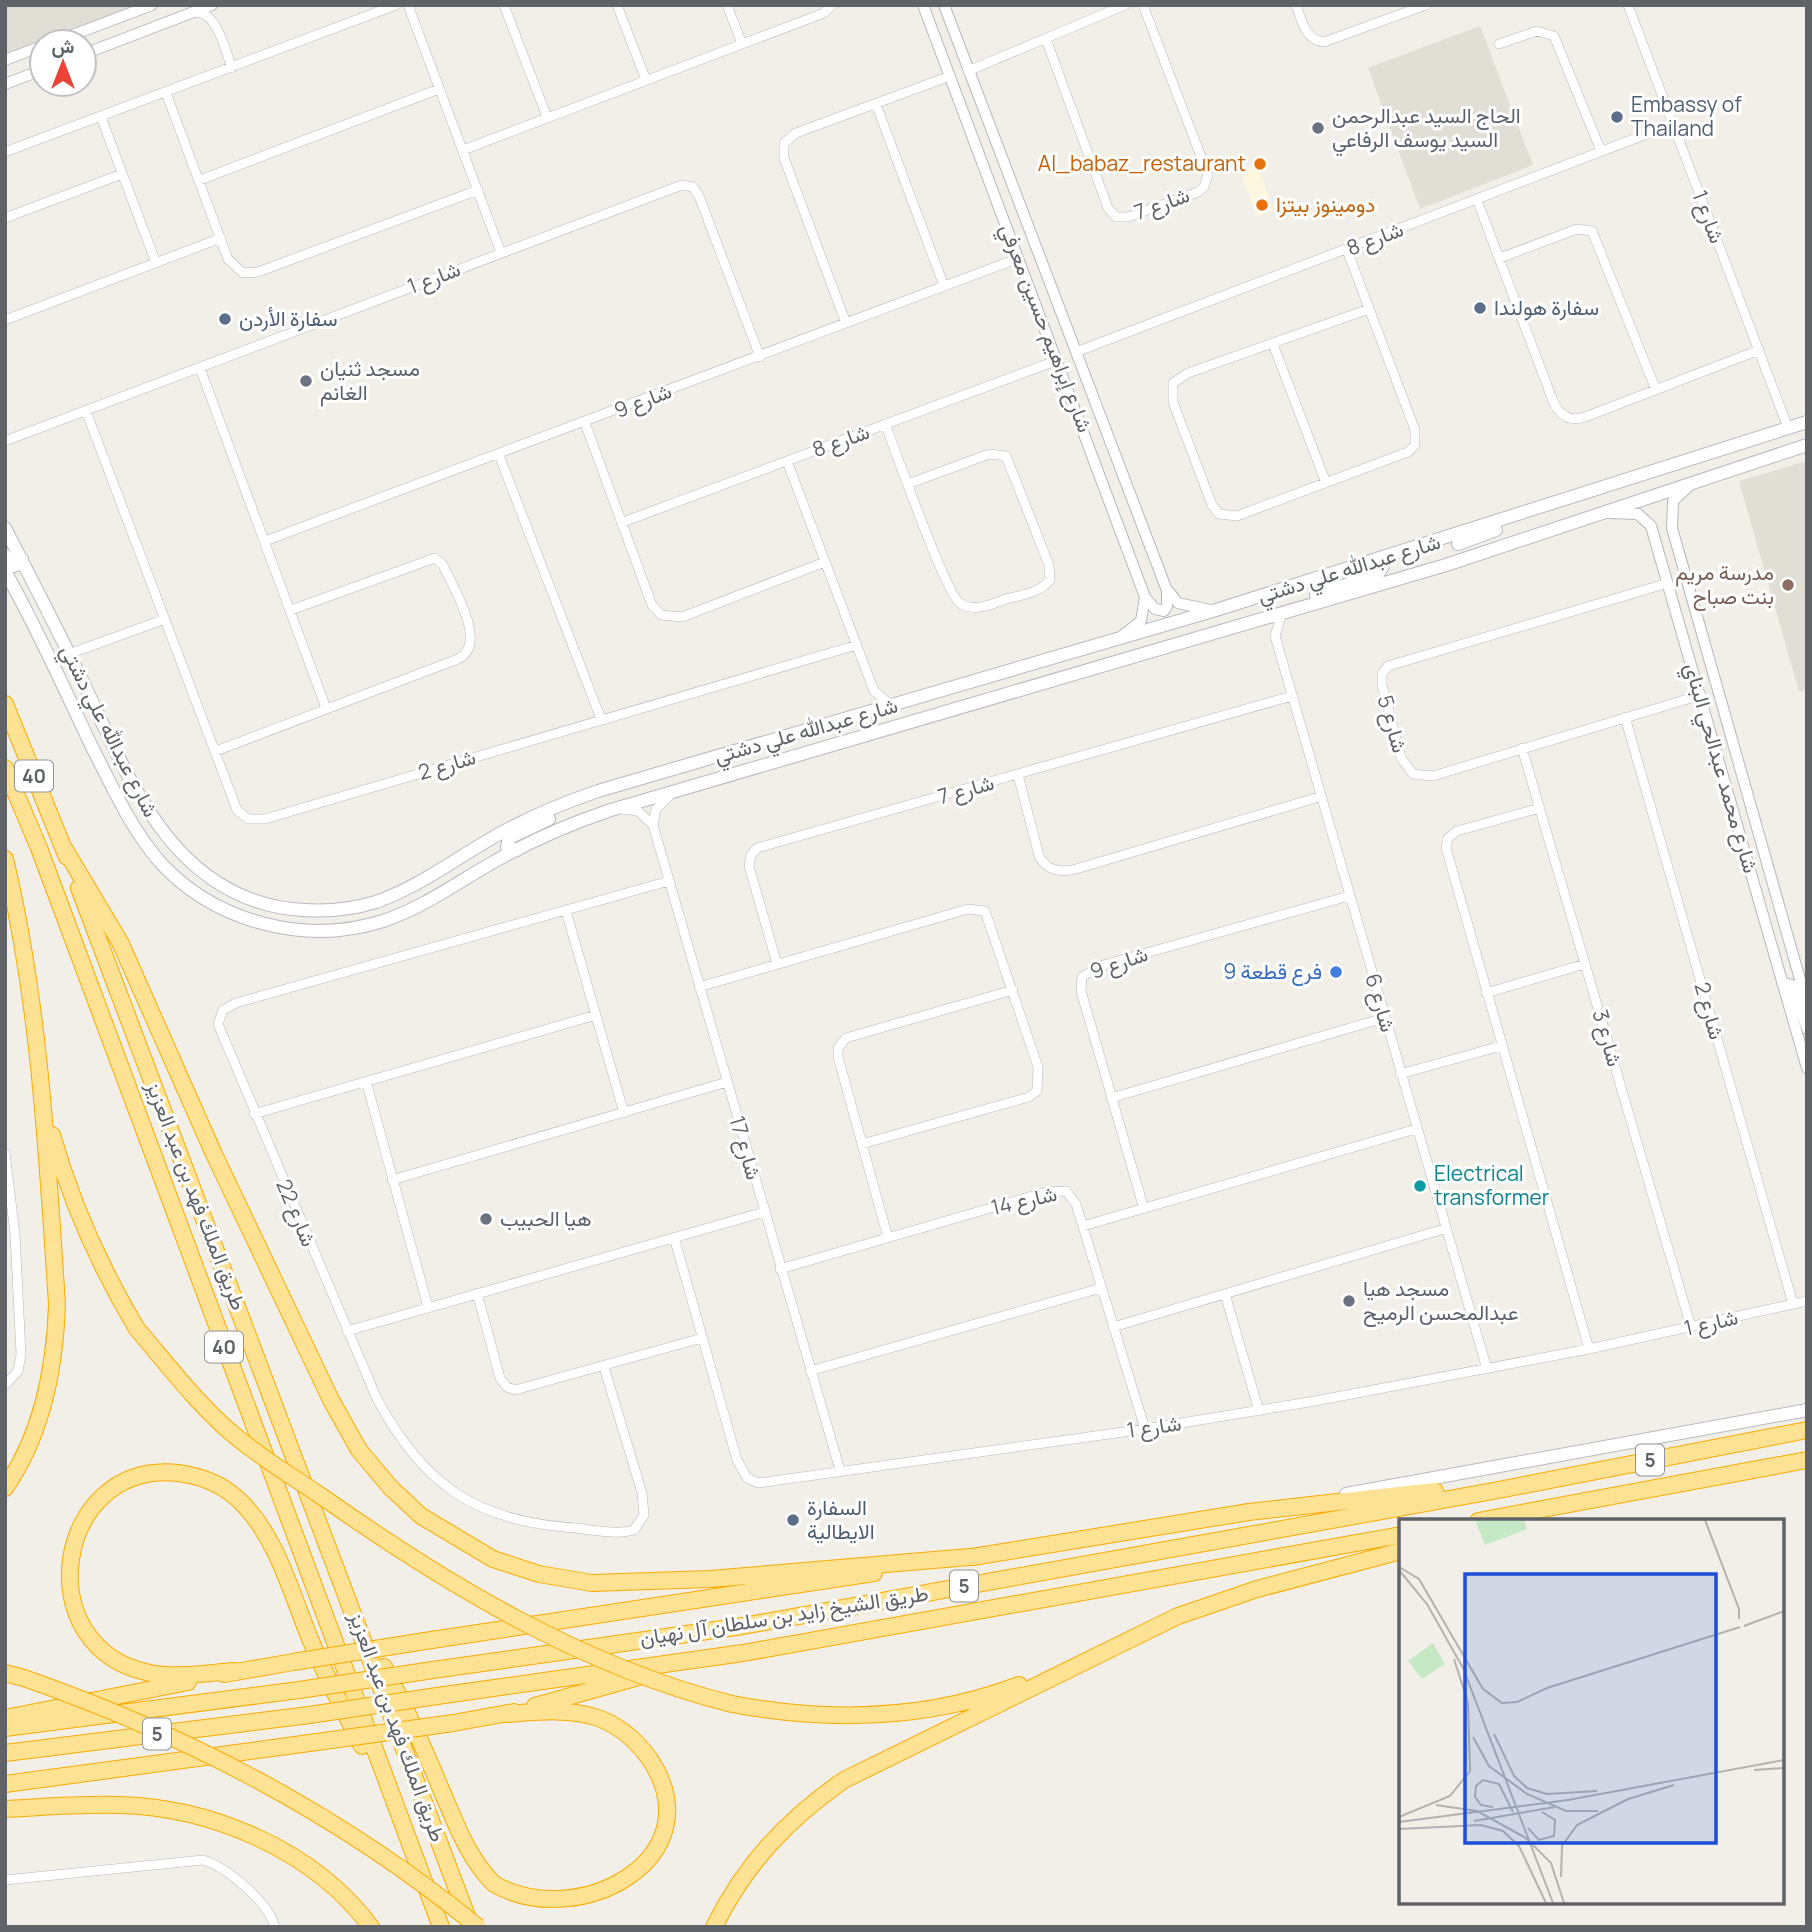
<svg xmlns="http://www.w3.org/2000/svg" width="1812" height="1932" font-family="Manrope,Vazirmatn,sans-serif">
<rect width="100%" height="100%" fill="#f1efe8"/>
<path fill="#fef7e0" d="M1257,164L1274,210L1257,217L1240,170Z"/>
<path fill="#e1ded6" d="M5,5H145L50,42H42L28,50L5,53Z
M1480,26L1533,165L1420,209L1368,68Z
M1807,461V690L1799,692L1739,481Z"/>
<g fill="none" stroke-linecap="round" stroke-linejoin="round">
<g stroke="#b5b8bc" stroke-width="10">
<path id="minor" d="M408,5L501,253
M504,5L547,117
M617,5L646,80
M727,5L742,44
M1296,5C1302,21 1305,40 1324,42L1426,5
M1628,5L1788,428
M195,12C218,12 225,51 232,68
M1046,39L1108,208L1116,217H1128L1198,192L1204,187L1208,175L1143,5
M1499,44L1537,31L1554,36L1601,151
M968,71L1125,5
M166,93L228,259L243,273L258,272L478,190
M876,104L944,286
M101,117L156,263
M463,150L824,13L832,5
M5,152L396,5
M200,180L439,89
M1477,200L1553,401C1560,416 1569,422 1585,417L1759,350
M5,218L122,174
M1347,250L1415,430V445L1408,452L1237,516L1219,514L1212,505L1173,402V383L1188,373L1369,309
M1500,258L1577,229L1592,231L1656,390
M5,320L221,238
M846,323L784,158V143L796,133L950,76
M1273,344L1326,483
M1076,352L1673,124
M200,368L326,708
M86,411L237,810L248,819H265L857,645
M585,423L652,605L661,615L682,617L825,562
M885,424C895,449 946,595 960,603C974,613 992,604 1006,599C1021,595 1040,593 1050,580L1049,565L1006,456L989,454L908,484
M5,441L682,185L693,187L699,196L760,357
M499,455L601,719
M787,461L874,691L892,706
M623,522L1058,360
M265,541L1019,258
M1668,583L1388,666L1382,674V685L1401,758L1413,774L1433,776L1701,695
M1282,613L1275,636L1487,1369
M69,654L165,619
M1625,717L1793,1304
M1522,748L1691,1327
M216,751L458,659C489,644 453,588 443,565L435,558L291,610
M1018,775L1039,856C1047,871 1060,873 1076,869L1319,797
M1540,808L1457,831L1448,838L1446,848L1589,1349
M622,809L638,811L653,825L840,1470
M653,825L656,809L670,795
M566,911L624,1113
M777,964L749,866L751,855L757,848L1292,696
M699,987L968,909L985,911L1038,1067L1037,1091L1029,1097L862,1144
M1486,993L1585,964
M1400,1074L1501,1046
M366,1081L428,1307
M1111,1098L1384,1018
M254,1114L596,1015
M5,1153L15,1234L21,1354L18,1371L5,1385
M392,1180L727,1082
M1144,1209L1081,991L1082,977L1100,966L1349,896
M1083,1226L1416,1129
M674,1237L737,1460L747,1478L758,1483L1145,1429L1315,1401L1589,1349L1807,1301
M888,1238L838,1057V1048L846,1038L1013,990
M780,1269L1046,1192L1066,1191L1076,1204L1145,1429
M477,1293L500,1378L507,1387L515,1390L702,1338
M1225,1294L1259,1411
M1113,1327L1444,1229
M347,1331L764,1212
M604,1367L642,1493L644,1515L634,1530C617,1535 594,1530 576,1528C477,1522 424,1486 377,1399L218,1024L223,1010L236,1003L669,881
M810,1371L1101,1288
M5,1880L203,1860C227,1867 269,1903 275,1927"/>
</g>
<g stroke="#b5b8bc" stroke-width="12">
<path id="tertiary" d="M923,5L1145,597L1141,621L1123,635
M944,5L1166,588L1178,603L1210,610
M54,42L152,5
M84,54L212,5
M5,60L42,46
M5,84L42,70
M1688,487L1673,501L1672,528L1807,1004
M1609,513L1638,514L1651,526L1807,1068
M1145,597L1155,609L1164,611L1167,606V592
M1782,983L1792,985L1807,1029"/>
</g>
<g stroke="#b6babf" stroke-width="14">
<path id="secondary" d="M5,528C32,580 58,631 84,684C129,779 172,895 292,909C319,912 350,910 376,902C416,888 451,862 487,841C522,820 560,804 598,791L1216,610L1807,422
M1458,544L1496,530
M5,555L13,566L20,564L22,559
M5,571C37,628 64,688 92,747C112,786 130,827 159,861C214,922 305,946 383,921C422,908 455,884 490,864C528,842 569,824 611,810L1446,565L1807,445
M1316,595L1378,574L1383,566L1381,560
M517,850L507,847L509,838L549,819
M1346,1494L1807,1410"/>
</g>
<g stroke="#f9ab00" stroke-width="18">
<path id="motorway" d="M5,704L67,857
M5,768L39,848L441,1927
M64,848L120,942L213,1152L331,1400L359,1450L390,1487L421,1516L493,1559L539,1574L592,1583L710,1579L981,1556
M5,859C40,1005 47,1154 57,1304C55,1367 42,1435 5,1488
M79,888L470,1924
M52,1135C72,1205 100,1267 137,1329
M1478,1521L1807,1460
M972,1557L1249,1512L1435,1491
M425,1641L874,1573
M384,1667C405,1706 423,1746 440,1787C455,1821 467,1857 494,1884C578,1932 717,1858 649,1758C635,1739 618,1724 595,1717C567,1708 535,1712 506,1714
M433,1670L743,1626L1493,1491L1807,1430
M234,1671C207,1673 177,1678 150,1673C26,1649 54,1460 178,1473C202,1476 226,1486 243,1504C278,1540 292,1596 311,1641C326,1677 344,1711 362,1746
M5,1673L24,1678
M224,1674L293,1662
M444,1695L743,1653L1401,1535
M732,1704C827,1722 927,1720 1019,1685
M535,1706L649,1674
M5,1718L188,1682
M453,1723L514,1712
M5,1728L299,1690
M5,1753L309,1715
M5,1784L317,1742
M5,1809C43,1807 80,1804 118,1805C211,1807 314,1850 371,1927
M714,1927C745,1864 787,1820 844,1780L1178,1616L1257,1589L1401,1551"/>
</g>
<use href="#minor" stroke="#fff" stroke-width="9"/>
<use href="#tertiary" stroke="#fff" stroke-width="10"/>
<use href="#secondary" stroke="#fff" stroke-width="12"/>
<use href="#motorway" stroke="#fde293" stroke-width="16"/>
<g stroke="#f9ab00" stroke-width="18" stroke-linecap="butt">
<path id="motorway-bridge" d="M137,1329C168,1365 198,1405 234,1435C261,1458 292,1476 321,1496C446,1584 583,1667 732,1704
M293,1662L425,1641
M24,1678C190,1736 341,1815 478,1927
M299,1690L433,1670
M309,1715L444,1695
M317,1742L453,1723"/>
</g>
<use href="#motorway-bridge" stroke="#fde293" stroke-width="16"/>
</g>
<g fill="#5c6f8a" stroke="#fff" stroke-width="2.5">
<circle cx="1617" cy="117" r="7"/>
<circle cx="1480" cy="308" r="7"/>
<circle cx="225" cy="319" r="7"/>
<circle cx="793" cy="1520" r="7"/>
</g>
<g fill="#6b7280" stroke="#fff" stroke-width="2.5">
<circle cx="1318" cy="128" r="7"/>
<circle cx="306" cy="381" r="7"/>
<circle cx="486" cy="1219" r="7"/>
<circle cx="1349" cy="1301" r="7"/>
</g>
<g fill="#e8710a" stroke="#fff" stroke-width="2.5">
<circle cx="1260" cy="164" r="7"/>
<circle cx="1262" cy="205" r="7"/>
</g>
<circle fill="#8d6e63" stroke="#fff" stroke-width="2.5" cx="1788" cy="585" r="7"/>
<circle fill="#3f7fe0" stroke="#fff" stroke-width="2.5" cx="1336" cy="972" r="7"/>
<circle fill="#0f9aa8" stroke="#fff" stroke-width="2.5" cx="1420" cy="1186" r="7"/>
<g text-anchor="middle" stroke-width="6" stroke-linejoin="round" paint-order="stroke">
<g fill="#fff" stroke="#8f9295" stroke-width="2">
<rect x="15" y="760.5" width="38" height="31" rx="5"/>
<rect x="205" y="1331.5" width="38" height="31" rx="5"/>
<rect x="1636" y="1444.5" width="28" height="31" rx="5"/>
<rect x="950" y="1570.5" width="28" height="31" rx="5"/>
<rect x="143" y="1718.5" width="28" height="31" rx="5"/>
</g>
<g font-size="19" font-weight="bold" fill="#5f6368">
<text x="34" y="783">40</text>
<text x="224" y="1354">40</text>
<text x="1650" y="1467">5</text>
<text x="964" y="1593">5</text>
<text x="157" y="1741">5</text>
</g>
<g font-size="21" fill="#4e5e75" stroke="#fff" text-anchor="start">
<text x="1631" y="112">Embassy of<tspan x="1631" dy="24">Thailand</tspan></text>
<text x="1494" y="315">سفارة هولندا</text>
<text x="239" y="326">سفارة الأردن</text>
<text x="807" y="1515">السفارة<tspan x="807" dy="24">الايطالية</tspan></text>
</g>
<g font-size="21" fill="#5b616d" stroke="#fff" text-anchor="start">
<text x="1332" y="123">الحاج السيد عبدالرحمن<tspan x="1332" dy="24">السيد يوسف الرفاعي</tspan></text>
<text x="320" y="376">مسجد ثنيان<tspan x="320" dy="24">الغانم</tspan></text>
<text x="500" y="1226">هيا الحبيب</text>
<text x="1363" y="1296">مسجد هيا<tspan x="1363" dy="24">عبدالمحسن الرميح</tspan></text>
</g>
<g font-size="21" fill="#c56008" stroke="#fff" text-anchor="end">
<text x="1246" y="171">Al_babaz_restaurant</text>
<text x="1276" y="212" text-anchor="start">دومينوز بيتزا</text>
</g>
<g font-size="21" fill="#5f6368" stroke="#fff">
<text transform="translate(1162 204) rotate(-20)" y="7">شارع 7</text>
<text transform="translate(1708 217) rotate(69)" y="7">شارع 1</text>
<text transform="translate(1375 239) rotate(-21)" y="7">شارع 8</text>
<text transform="translate(434 278) rotate(-21)" y="7">شارع 1</text>
<text transform="translate(1046 328) rotate(69)" y="7">شارع إبراهيم حسين معرفي</text>
<text transform="translate(643 401) rotate(-21)" y="7">شارع 9</text>
<text transform="translate(841 441) rotate(-20)" y="7">شارع 8</text>
<text transform="translate(1349 569) rotate(-17)" y="7">شارع عبدالله علي دشتي</text>
<text transform="translate(1392 724) rotate(74)" y="7">شارع 5</text>
<text transform="translate(109 731) rotate(63)" y="7">شارع عبدالله علي دشتي</text>
<text transform="translate(806 731) rotate(-16)" y="7">شارع عبدالله علي دشتي</text>
<text transform="translate(447 765) rotate(-17)" y="7">شارع 2</text>
<text transform="translate(1721 768) rotate(74)" y="7">شارع محمد عبدالحي البناي</text>
<text transform="translate(966 790) rotate(-16)" y="7">شارع 7</text>
<text transform="translate(1119 963) rotate(-19)" y="7">شارع 9</text>
<text transform="translate(1380 1003) rotate(74)" y="7">شارع 6</text>
<text transform="translate(1709 1011) rotate(74)" y="7">شارع 2</text>
<text transform="translate(1607 1038) rotate(74)" y="7">شارع 3</text>
<text transform="translate(745 1148) rotate(74)" y="7">شارع 17</text>
<text transform="translate(196 1196) rotate(69)" y="7">طريق الملك فهد بن عبد العزيز</text>
<text transform="translate(1024 1201) rotate(-13)" y="7">شارع 14</text>
<text transform="translate(296 1213) rotate(67)" y="7">شارع 22</text>
<text transform="translate(1711 1323) rotate(-13)" y="7">شارع 1</text>
<text transform="translate(1154 1427) rotate(-8)" y="7">شارع 1</text>
<text transform="translate(784 1616) rotate(-9)" y="7">طريق الشيخ زايد بن سلطان آل نهيان</text>
<text transform="translate(397 1727) rotate(70)" y="7">طريق الملك فهد بن عبد العزيز</text>
</g>
<g font-size="21" fill="#785e54" stroke="#fff" text-anchor="end">
<text x="1774" y="580">مدرسة مريم<tspan x="1774" dy="24">بنت صباح</tspan></text>
</g>
<g font-size="21" fill="#366cbe" stroke="#fff" text-anchor="end">
<text x="1322" y="979">فرع قطعة 9</text>
</g>
<g font-size="21" fill="#0d838f" stroke="#fff" text-anchor="start">
<text x="1434" y="1181">Electrical<tspan x="1434" dy="24">transformer</tspan></text>
</g>
</g>
<g transform="translate(1399 1519)">
<rect width="385" height="385" fill="#f1efe8"/>
<path d="M76,1H125L128,10L86,26ZM34,124L46,145L23,160L9,142Z" fill="#c5e8c5"/>
<path fill="none" stroke="#b3b3b1" stroke-width="2" d="M306,1L340,90V100M0,48L20,60L84,170L103,184L118,183L148,169L341,108M0,51L28,85L64,149L154,384M345,107L385,92M95,215L115,257L128,269L148,275L198,272M74,218L90,247L128,275L167,292H199M355,251L385,249M37,286L78,292L127,319L152,344L165,384M94,288L82,286L76,278L77,267L84,261L100,265L114,293M0,298L51,277L71,252L69,184L55,140M75,302L156,288M0,303L169,281L385,241M129,309L140,321L155,317L156,301L143,293M0,310L82,306L104,312L120,327L147,384M162,358L163,327L178,306L229,280L275,266"/>
<path fill="#1d4ed8" fill-opacity="0.15" stroke="#1d4ed8" stroke-width="3.5" d="M66,55H317V324H66Z"/>
<rect width="385" height="385" fill="none" stroke="#5f6368" stroke-width="3.5"/>
</g>
<rect width="1812" height="1932" fill="none" stroke="#5f6368" stroke-width="14"/>
<g transform="translate(63 63)"><circle r="33" fill="#ffffff" stroke="#bfc1c3" stroke-width="2"/>
<path d="M0-5L12 26L0 18L-12 26Z" fill="#ea4335"/>
<text y="-10" font-size="19" font-weight="bold" text-anchor="middle" fill="#5f6368">ش</text>
</g>
</svg>
